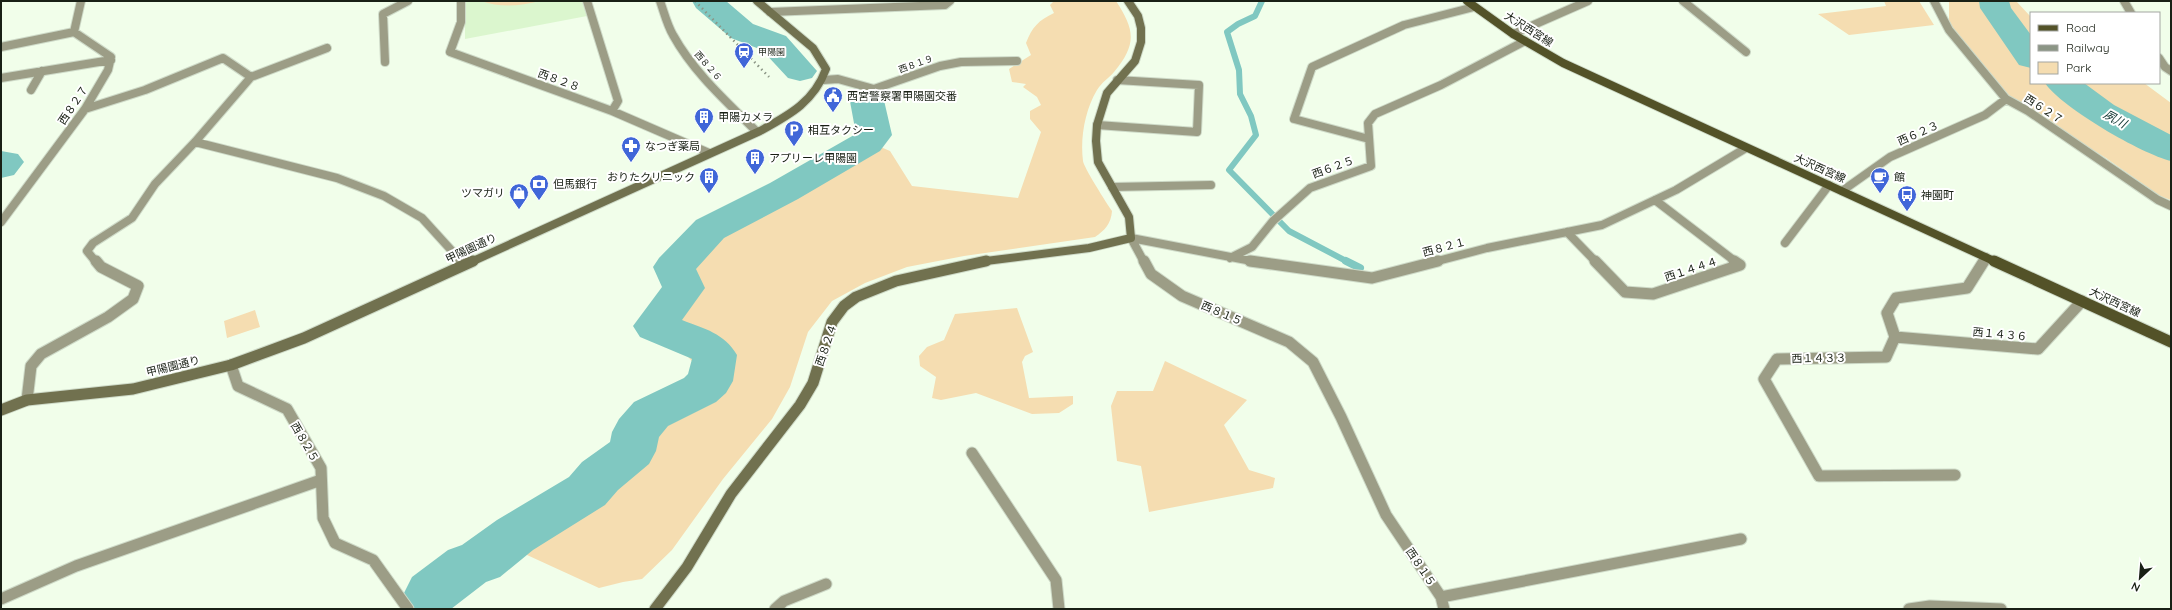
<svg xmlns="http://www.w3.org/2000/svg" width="2172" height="610" font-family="Quicksand,'Noto Sans JP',sans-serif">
<rect width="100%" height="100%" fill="#f1feea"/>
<path fill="#dbf6ce" d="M465,1H582L587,16L465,39Z"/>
<path fill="#f5ddb1" d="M481,1H540C521,6 500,8 481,1Z
M1054,1H1116C1135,30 1137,44 1114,72C1109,78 1102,82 1097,90C1085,110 1080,138 1083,161C1083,166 1107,204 1112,211C1111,224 1105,230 1095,237L964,256L907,267L865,283L832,301L808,332L790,387L772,419L723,479L672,550L642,579L623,582L599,588L527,555L532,529L574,489L592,477L668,413L698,368L682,350L645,333L671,293L668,275L674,256L697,232L832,160L864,140L890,151L912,186L1018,198L1041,132L1030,119V111L1041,105L1037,97L1023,87L1026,84L1012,82L1009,69L1031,55L1026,43C1032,27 1039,20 1054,13L1050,5Z
M1884,1H1919L1934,25L1849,35L1818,14L1886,6Z
M1949,1H2016L2031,17V83H2144L2171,103V200L2160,196L2106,158L2006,99L1949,30Z
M1017,308L1033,352L1025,356L1022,362L1029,398L1073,396V404L1059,413L1032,414L976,393L941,400L932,398L936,377L920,366L919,356L927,347L944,340L955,314Z
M255,310L260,327L227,338L224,321Z
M1165,361L1247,400L1224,425L1249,470L1275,478L1273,488L1149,512L1141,466L1117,461L1111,406L1117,391H1153Z"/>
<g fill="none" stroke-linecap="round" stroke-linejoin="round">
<path stroke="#80c8c1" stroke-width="6" d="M1262,1L1255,16L1238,24L1227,32L1239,70L1240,94L1251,116L1256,135L1229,170L1289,231L1348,262"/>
<path stroke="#80c8c1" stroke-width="8" d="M1346,261L1360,268"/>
<path fill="#80c8c1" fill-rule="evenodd" d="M692,1H726L753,24L786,36L817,71L812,78L800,81L788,78L762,50L731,38L696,8Z
M1979,1H2009L2011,8L2031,35V68L2019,65L1980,8Z
M2045,83H2084L2114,105L2171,135V161C2142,154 2062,108 2045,83Z
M866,86L878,89L883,96L892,135L880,151L798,199L724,238L696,269L705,288L682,320C705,329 724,333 737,355L733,381L726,393L716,402L668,426L659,437L656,451L649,464L618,490L605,505L533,550L500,577L486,582L451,609H412L404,593L412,577L448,550L462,545L497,520L569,477L582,462L610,442L612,432L619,419L634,402L684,378L688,374L692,359L690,358L640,337L633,326L662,287L653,267L659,258L696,220L770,183L854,135L856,134L849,96L854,89Z
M1,151L18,154L24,162L14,175L1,178Z"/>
<g stroke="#cedac8" stroke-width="10">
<path id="street-far1" d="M461,1V22L450,52L612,111L709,153
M587,1L618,101L612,111
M660,1C664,12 667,25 673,35C694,73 727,102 757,132
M1683,1L1746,52
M1934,1L1949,30L2006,99L2028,111L2158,200L2171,206
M2124,1L2131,13
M770,12L945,5L950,1
M1513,34L1588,1
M1,47L74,32
M2159,58L2165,67L2171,71
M385,62L383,14L408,1
M251,77L327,48
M1,78L111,60
M824,80L838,79L874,89L940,66L961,62L1017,61
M31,90L42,71
M85,109L145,90L223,58L251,77L195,142L155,184L132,218L93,243L87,251L96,262
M1097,125L1197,132L1199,85L1117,80
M1369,139L1294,119L1312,67L1404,25L1474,7
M195,142L337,178L384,196L422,218L462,262
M1112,187L1211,185
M1842,191L1890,157L1985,115L2006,99
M1655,200L1736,262
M1,222L85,109L108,70L111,57L74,32L81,1
M1567,232L1596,262
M1131,238L1257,262
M1131,238L1144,262
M1785,243L1829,185
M1230,258L1252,247L1273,221L1310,188L1371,166L1368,123L1375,114L1441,85L1525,41
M1434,262L1487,248L1602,225L1676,190L1746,148
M1983,262L1986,257"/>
</g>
<g stroke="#cedac8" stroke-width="13">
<path id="street" d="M461,261L464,264
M1144,261L1151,274L1182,296L1289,342L1313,362L1341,417L1386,515L1441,597L1444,609
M1250,261L1372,278L1438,261
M1595,261L1625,292L1653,294L1740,265L1734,261
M1895,337L2038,349L2082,301
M231,365L238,386L287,409L321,468L323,518L335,543L373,560L408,609
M27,400L31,366L41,354L108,317L133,299L138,286L101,267L96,261
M972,453L1056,580L1059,609
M1955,475L1819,476L1764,379L1777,359L1886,357L1895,337L1887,313L1896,298L1967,288L1984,261
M1441,597L1741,539
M1,599L76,566L321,480
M775,609L784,601L826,584
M1909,609L1930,606L2001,609"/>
</g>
<g stroke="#cedac8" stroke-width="10">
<path id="secondary-far1" d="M471,262L760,131C789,115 814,102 826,69L813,48L757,1
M978,262L1089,248L1131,238L1129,217L1098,162L1096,141L1097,125L1107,93L1135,61L1141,42V28L1138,16L1128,1"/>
</g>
<g stroke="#cedac8" stroke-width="13">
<path id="secondary" d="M1,410L27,400L133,389L231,365L304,338L473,261
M655,609L687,567L731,494L800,405L813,383L832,322L844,306L856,297L896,281L986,261"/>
</g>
<g stroke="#cedac8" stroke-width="10">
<path id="primary-far1" d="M1467,1L1513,34L1563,63L1996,262"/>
</g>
<g stroke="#cedac8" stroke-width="13">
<path id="primary" d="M1994,261L2171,342"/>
</g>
<use href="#street-far1" stroke="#9c9d86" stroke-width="8"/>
<use href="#street" stroke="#9c9d86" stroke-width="11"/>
<use href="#secondary-far1" stroke="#71714f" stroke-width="8"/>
<use href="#secondary" stroke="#71714f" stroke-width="11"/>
<use href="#primary-far1" stroke="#535228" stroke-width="8"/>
<use href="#primary" stroke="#535228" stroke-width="11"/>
<path stroke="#8b9585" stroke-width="2.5" stroke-dasharray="1.5 3.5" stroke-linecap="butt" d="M695,1L769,77"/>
</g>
<defs>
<g id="station-pin" transform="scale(1)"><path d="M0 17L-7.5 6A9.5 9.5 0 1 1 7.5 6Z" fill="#4066d8" stroke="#fff"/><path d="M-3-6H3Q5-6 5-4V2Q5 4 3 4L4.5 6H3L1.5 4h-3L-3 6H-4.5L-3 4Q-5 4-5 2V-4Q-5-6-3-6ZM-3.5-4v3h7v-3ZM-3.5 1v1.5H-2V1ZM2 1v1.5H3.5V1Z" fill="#fff"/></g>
<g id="civic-pin" transform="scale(1)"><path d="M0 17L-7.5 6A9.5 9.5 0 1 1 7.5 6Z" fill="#4066d8" stroke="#fff"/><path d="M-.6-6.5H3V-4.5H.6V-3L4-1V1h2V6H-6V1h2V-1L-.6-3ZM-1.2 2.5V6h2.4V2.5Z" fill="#fff"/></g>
<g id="building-pin" transform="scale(1)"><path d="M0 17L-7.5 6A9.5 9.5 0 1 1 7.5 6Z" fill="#4066d8" stroke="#fff"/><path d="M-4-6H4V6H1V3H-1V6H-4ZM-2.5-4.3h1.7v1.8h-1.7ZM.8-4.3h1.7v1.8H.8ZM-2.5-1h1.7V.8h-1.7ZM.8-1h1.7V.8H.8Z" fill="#fff"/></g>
<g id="parking-pin" transform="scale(1)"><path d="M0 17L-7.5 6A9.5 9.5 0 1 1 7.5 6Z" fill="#4066d8" stroke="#fff"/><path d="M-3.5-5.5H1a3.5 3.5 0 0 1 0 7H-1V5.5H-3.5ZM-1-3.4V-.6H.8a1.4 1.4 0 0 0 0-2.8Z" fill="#fff"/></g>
<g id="pharmacy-pin" transform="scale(1)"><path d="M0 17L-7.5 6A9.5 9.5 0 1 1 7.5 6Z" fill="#4066d8" stroke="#fff"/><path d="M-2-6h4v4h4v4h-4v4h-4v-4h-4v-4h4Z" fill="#fff"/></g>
<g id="cafe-pin" transform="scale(1)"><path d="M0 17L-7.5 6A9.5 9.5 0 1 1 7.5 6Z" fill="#4066d8" stroke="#fff"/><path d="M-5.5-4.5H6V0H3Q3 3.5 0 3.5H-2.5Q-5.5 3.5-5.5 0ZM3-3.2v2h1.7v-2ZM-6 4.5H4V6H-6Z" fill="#fff"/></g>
<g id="bank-pin" transform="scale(1)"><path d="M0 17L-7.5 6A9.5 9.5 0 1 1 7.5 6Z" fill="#4066d8" stroke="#fff"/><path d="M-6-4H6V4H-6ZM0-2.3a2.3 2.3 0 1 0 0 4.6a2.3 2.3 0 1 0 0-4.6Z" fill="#fff"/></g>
<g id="shop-pin" transform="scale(1)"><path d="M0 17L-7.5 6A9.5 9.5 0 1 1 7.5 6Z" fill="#4066d8" stroke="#fff"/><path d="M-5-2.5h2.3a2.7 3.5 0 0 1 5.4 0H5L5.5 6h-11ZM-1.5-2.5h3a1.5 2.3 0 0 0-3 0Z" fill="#fff"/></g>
<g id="bus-pin" transform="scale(1)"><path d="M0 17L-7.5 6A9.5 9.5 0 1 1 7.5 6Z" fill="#4066d8" stroke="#fff"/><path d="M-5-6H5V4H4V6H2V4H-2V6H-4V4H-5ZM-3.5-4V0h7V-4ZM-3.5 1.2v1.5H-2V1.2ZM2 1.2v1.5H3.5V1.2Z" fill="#fff"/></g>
</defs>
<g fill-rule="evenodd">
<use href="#station-pin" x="744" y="52"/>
<use href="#civic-pin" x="833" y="96"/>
<use href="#building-pin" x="704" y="117"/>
<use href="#parking-pin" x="794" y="130"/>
<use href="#pharmacy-pin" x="631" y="146"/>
<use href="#building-pin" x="755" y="158"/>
<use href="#building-pin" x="709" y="177"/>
<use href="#cafe-pin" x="1880" y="177"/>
<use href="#bank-pin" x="539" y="184"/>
<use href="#shop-pin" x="519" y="193"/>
<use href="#bus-pin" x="1907" y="195"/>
</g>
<g text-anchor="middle" stroke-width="4" stroke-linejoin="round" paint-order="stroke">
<g font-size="9" fill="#192015" stroke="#fff" text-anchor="start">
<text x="758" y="55">甲陽園</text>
</g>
<g font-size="9" fill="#192015" stroke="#fff">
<text transform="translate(916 64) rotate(-20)" y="3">西８１９</text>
<text transform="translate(708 66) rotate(49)" y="3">西８２６</text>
</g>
<g font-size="11" fill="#192015" stroke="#fff">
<text transform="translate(1529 29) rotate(32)" y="4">大沢西宮線</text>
<text transform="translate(559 80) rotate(20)" y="4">西８２８</text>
<text transform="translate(73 105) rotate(-56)" y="4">西８２７</text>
<text transform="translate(2044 109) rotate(33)" y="4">西６２７</text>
<text transform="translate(1918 133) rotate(-24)" y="4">西６２３</text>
<text transform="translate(1333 167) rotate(-20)" y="4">西６２５</text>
<text transform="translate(1820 168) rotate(24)" y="4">大沢西宮線</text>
<text transform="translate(1444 247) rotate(-15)" y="4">西８２１</text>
<text transform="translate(471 248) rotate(-25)" y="4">甲陽園通り</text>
<text transform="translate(1691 269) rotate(-18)" y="4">西１４４４</text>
<text transform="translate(2115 302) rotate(25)" y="4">大沢西宮線</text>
<text transform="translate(1222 313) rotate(23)" y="4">西８１５</text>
<text transform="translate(2000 334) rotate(5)" y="4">西１４３６</text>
<text transform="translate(826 345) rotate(-71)" y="4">西８２４</text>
<text transform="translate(1819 358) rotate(-1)" y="4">西１４３３</text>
<text transform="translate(173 366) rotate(-14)" y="4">甲陽園通り</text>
<text transform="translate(305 442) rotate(60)" y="4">西８２５</text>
<text transform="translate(1421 567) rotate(56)" y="4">西８１５</text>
</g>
<g font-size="11" fill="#192015" stroke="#fff" text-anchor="start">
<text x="847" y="100">西宮警察署甲陽園交番</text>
<text x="718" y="121">甲陽カメラ</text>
<text x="808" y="134">相互タクシー</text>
<text x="645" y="150">なつぎ薬局</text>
<text x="769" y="162">アプリーレ甲陽園</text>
<text x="695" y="181" text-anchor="end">おりたクリニック</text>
<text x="1894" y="181">館</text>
<text x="553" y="188">但馬銀行</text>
<text x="505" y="197" text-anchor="end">ツマガリ</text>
<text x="1921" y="199">神園町</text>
</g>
<g font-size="12" font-style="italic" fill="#0f3330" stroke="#fff">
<text transform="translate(2115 119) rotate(29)" y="4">夙川</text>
</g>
</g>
<rect width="2172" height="610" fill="none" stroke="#192015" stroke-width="4"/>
<rect x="2030" y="12" width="130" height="72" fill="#ffffff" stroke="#a3a6a1"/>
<rect x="2038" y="25" width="20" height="6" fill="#535228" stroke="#a3a6a1"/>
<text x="2066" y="32" font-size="12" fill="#192015">Road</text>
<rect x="2038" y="45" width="20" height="6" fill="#8b9585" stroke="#a3a6a1"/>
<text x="2066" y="52" font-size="12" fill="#192015">Railway</text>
<rect x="2038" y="62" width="20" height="12" fill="#f5ddb1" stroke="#a3a6a1"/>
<text x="2066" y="72" font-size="12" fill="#192015">Park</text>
<g transform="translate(2140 578) rotate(206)" stroke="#ffffff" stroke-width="3" paint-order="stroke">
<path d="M0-3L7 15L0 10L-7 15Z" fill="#192015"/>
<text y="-6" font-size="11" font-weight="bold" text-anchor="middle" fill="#192015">N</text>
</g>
</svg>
